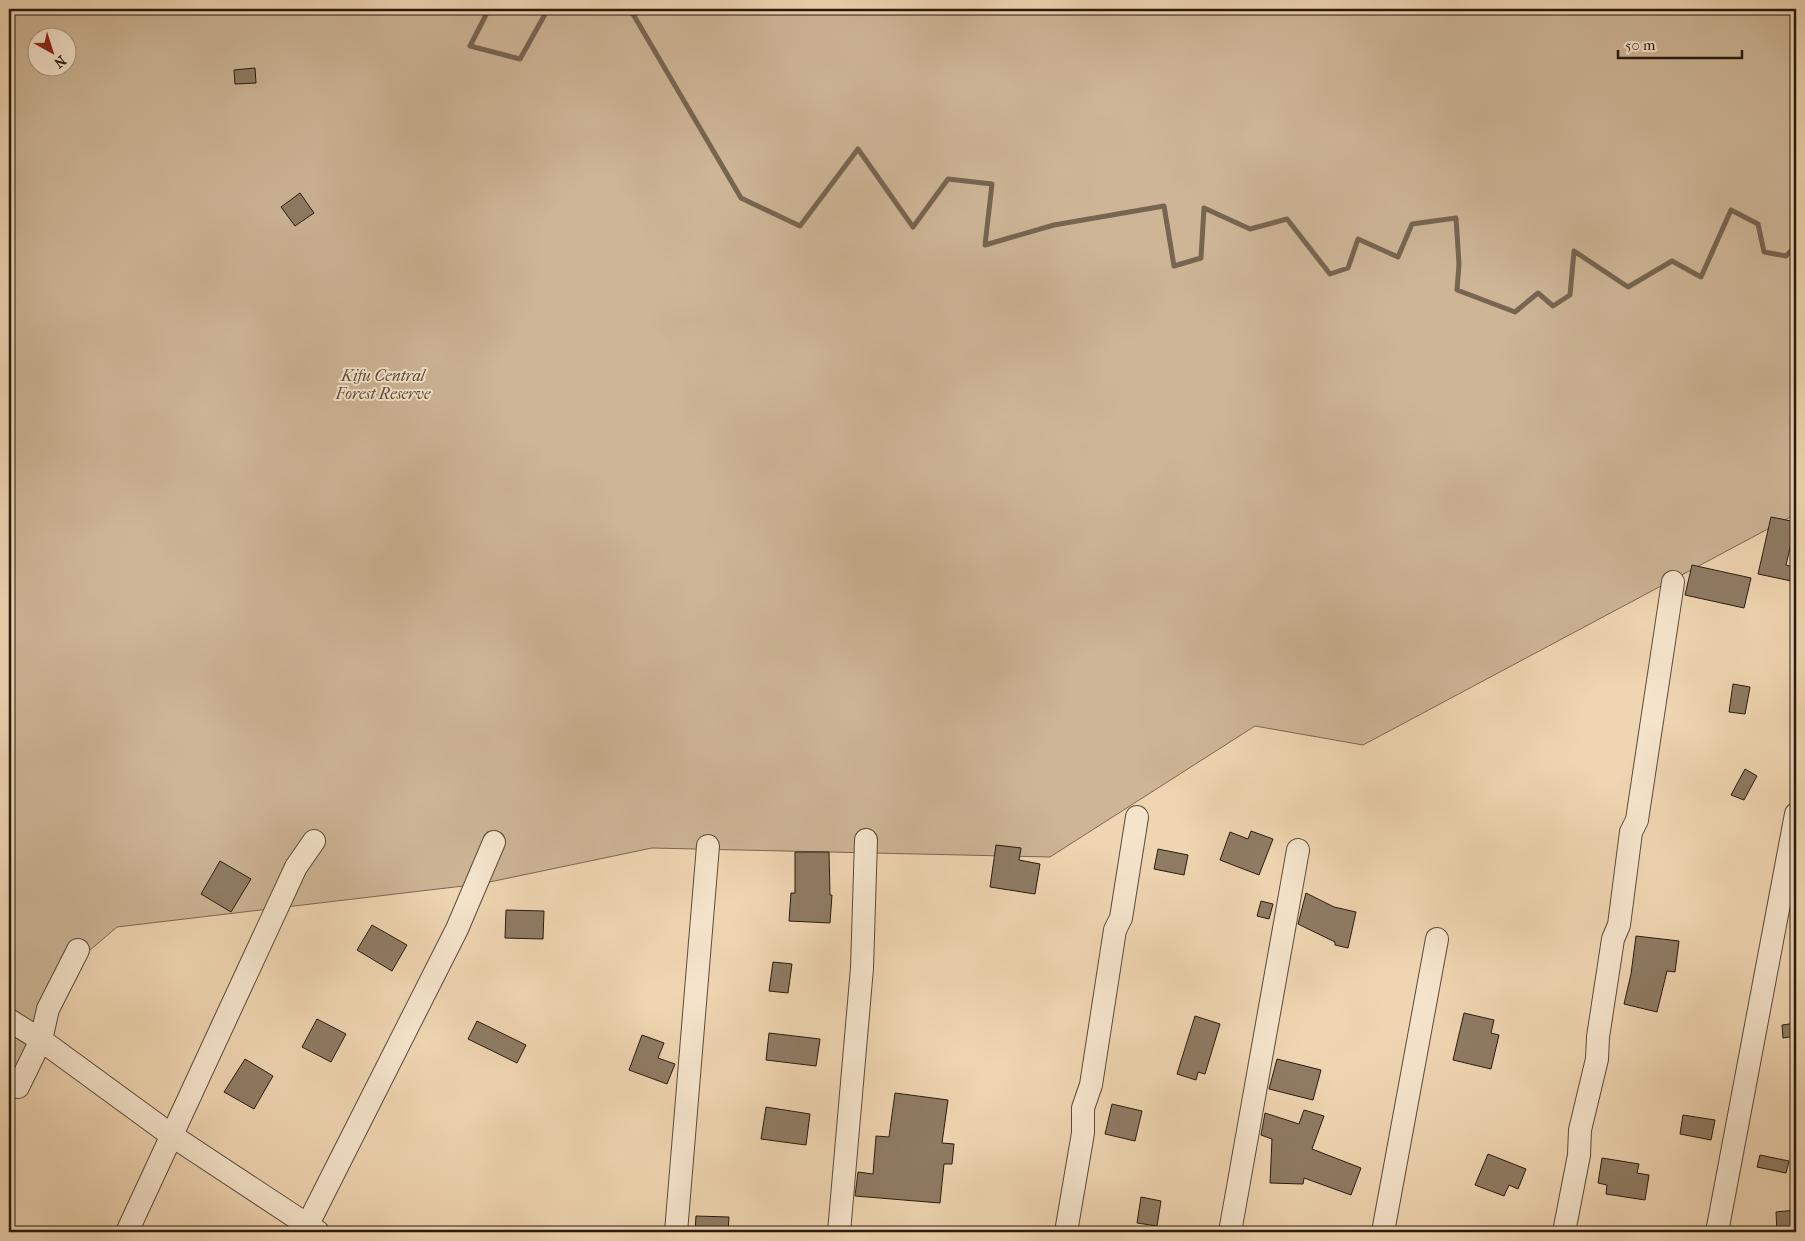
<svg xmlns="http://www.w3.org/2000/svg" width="1805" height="1241" font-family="'IM FELL French Canon',serif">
<rect width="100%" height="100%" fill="#efd5b1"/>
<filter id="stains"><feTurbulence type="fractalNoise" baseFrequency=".004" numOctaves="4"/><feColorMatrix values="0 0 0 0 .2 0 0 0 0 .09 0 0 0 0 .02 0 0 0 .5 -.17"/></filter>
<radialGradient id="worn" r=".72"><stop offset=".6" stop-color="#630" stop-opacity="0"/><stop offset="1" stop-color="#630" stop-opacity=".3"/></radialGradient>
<path fill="#cdb596" stroke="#7a6854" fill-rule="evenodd" d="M9,9H1796V514L1363,745L1255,726L1050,857L652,848L480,884L117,927L83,956L9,1079ZM38,38H68V68H38Z"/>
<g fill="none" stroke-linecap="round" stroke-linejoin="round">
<path stroke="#776551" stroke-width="5" d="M489,9L470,46L520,59L548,9
M630,9L741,198L800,226L858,149L913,227L948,179L992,184L985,245L1054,225L1164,206L1174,266L1201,258L1204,208L1250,229L1287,219L1330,274L1348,268L1358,239L1398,257L1412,224L1456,218L1459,264L1457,290L1515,312L1538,293L1553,306L1570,295L1574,251L1628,287L1672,261L1701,277L1731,210L1758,224L1764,252L1786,256L1796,246"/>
</g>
<path fill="#8f7c64" stroke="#281b11" d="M255,68L256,83L235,84L234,70Z
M300,193L314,213L295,226L281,207Z
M1771,517L1796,522L1786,565L1796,568V582L1758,574Z
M1692,565L1751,578L1744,608L1685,595Z
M1733,684L1750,687L1745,714L1729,712Z
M1745,769L1757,776L1744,800L1731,795Z
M1251,831L1273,839L1259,875L1220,860L1230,832L1248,839Z
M996,845L1021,848L1019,860L1040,864L1035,894L990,887Z
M1158,849L1188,855L1184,875L1154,869Z
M795,852H829L830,895H832L830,923L789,921L791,893H795Z
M220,861L251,879L231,912L201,894Z
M1306,893L1334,907L1356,912L1348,948L1335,945V942L1298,924Z
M1261,901L1273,904L1269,919L1257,916Z
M506,910L544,911L543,939L505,938Z
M372,925L407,945L392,971L357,950Z
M1636,936L1679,941L1675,972L1667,971L1657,1012L1624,1004L1631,974Z
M773,962L792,964L788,993L769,991Z
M1464,1013L1494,1020L1491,1033L1499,1035L1491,1069L1453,1060Z
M1195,1016L1220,1024L1205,1074L1198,1072L1196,1080L1177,1074Z
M317,1019L346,1034L331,1062L302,1047Z
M477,1021L526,1045L517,1063L468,1039Z
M1796,1023V1036L1783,1038L1782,1025Z
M769,1033L820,1039L816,1066L766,1060Z
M642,1035L664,1043L658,1058L675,1064L667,1084L629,1070Z
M245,1059L273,1076L254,1109L224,1092Z
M1277,1059L1321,1070L1313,1100L1269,1089Z
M895,1093L948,1100L942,1143L954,1144L952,1164H944L940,1203L855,1196L858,1172L873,1174L876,1136L889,1137Z
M1112,1104L1142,1111L1135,1141L1105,1134Z
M766,1107L810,1114L806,1145L761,1139Z
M1304,1110L1324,1116L1312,1149L1361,1168L1351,1195L1304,1178L1303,1184L1270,1183L1272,1139L1261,1135L1265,1113L1299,1124Z
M1683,1115L1715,1120L1711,1140L1680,1134Z
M1488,1154L1526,1169L1518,1189L1509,1185L1504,1196L1475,1185Z
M1760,1155L1789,1161L1786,1173L1757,1167Z
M1602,1158L1639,1164L1637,1173L1649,1175L1645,1200L1606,1194L1607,1185L1598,1183Z
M1141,1197L1161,1201L1157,1226L1137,1223Z
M1796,1210V1232H1777L1776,1212Z
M696,1216L729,1217L728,1232H695Z"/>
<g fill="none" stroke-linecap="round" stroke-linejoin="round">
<g stroke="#5a4a39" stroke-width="24">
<path id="minor" d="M9,1020L41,1040L171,1135L318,1232
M18,1087L41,1040L48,1009L78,950
M127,1232L296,867L314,841
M304,1232L457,929L494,842
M676,1232L708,846
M839,1232L862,968L866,840
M1066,1232L1083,1133V1108L1091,1085L1115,930L1121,918L1137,817
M1230,1232L1298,850
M1383,1232L1437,939
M1564,1232L1579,1155L1580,1130L1597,1059L1598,1037L1613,939L1619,925L1631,832L1637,820L1673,582
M1717,1232L1796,814"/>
</g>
<use href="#minor" stroke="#f5e4cc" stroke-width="22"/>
</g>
<g text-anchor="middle" stroke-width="4" stroke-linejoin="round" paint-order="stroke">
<g font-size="16" font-style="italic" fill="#5a4939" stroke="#f5e4cc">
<text x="383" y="381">Kifu Central<tspan x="383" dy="18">Forest Reserve</tspan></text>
</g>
</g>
<rect width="1805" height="1241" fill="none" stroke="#efd5b1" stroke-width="30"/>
<rect x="10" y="10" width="1785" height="1221" fill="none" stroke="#281b11" stroke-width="2.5"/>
<rect x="15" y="15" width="1775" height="1211" fill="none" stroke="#281b11"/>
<g transform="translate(52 52) rotate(141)"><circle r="24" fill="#f5e4cc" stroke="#a39481"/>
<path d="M0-4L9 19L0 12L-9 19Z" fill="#8f2418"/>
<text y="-8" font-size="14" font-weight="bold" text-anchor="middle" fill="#281b11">N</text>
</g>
<path d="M1618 50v8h124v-8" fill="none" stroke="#281b11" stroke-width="2.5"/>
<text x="1625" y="50" font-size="15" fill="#281b11" stroke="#f5e4cc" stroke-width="4" paint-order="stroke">50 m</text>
<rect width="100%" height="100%" filter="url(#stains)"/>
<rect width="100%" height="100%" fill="url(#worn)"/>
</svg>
